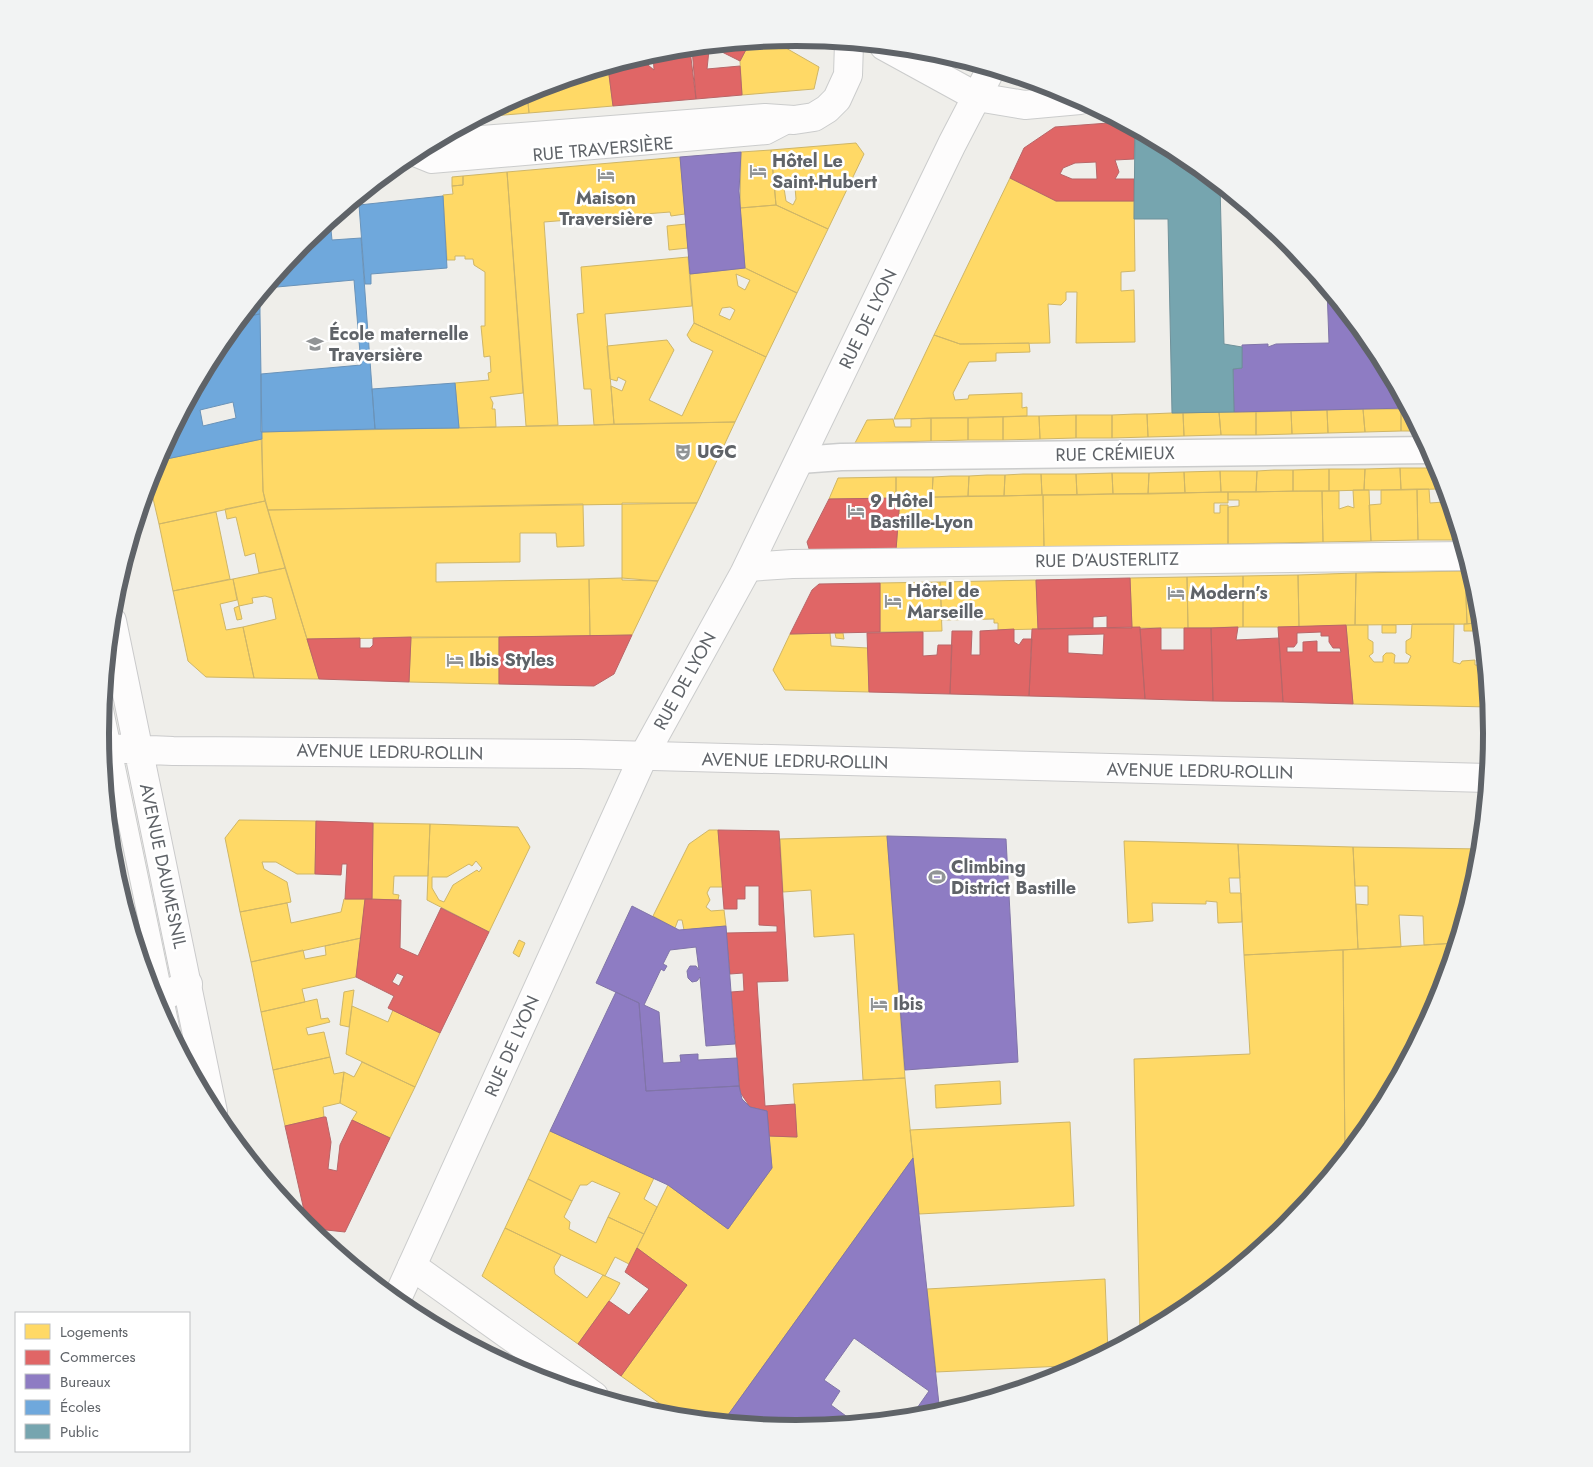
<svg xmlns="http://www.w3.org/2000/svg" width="1593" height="1467" font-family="Jost,sans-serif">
<rect width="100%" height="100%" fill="#efeeea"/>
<path fill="#ffd966" stroke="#cfb667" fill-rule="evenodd" d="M772,40L819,67L814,89L742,95L740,61L750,42Z
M608,67L613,106L529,113L527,92Z
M527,92L529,113L480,117Z
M856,143L864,154L828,229L776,205L771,150ZM795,187L796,199L793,205L786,201L784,188Z
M771,150L776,205L740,208L741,152Z
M680,157L685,214L671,216L670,212L544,222L558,425L526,426L507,172Z
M507,172L523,393L490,397L493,403L492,409H495L496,427L459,428L455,383L489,380L488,373L491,372L490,356L484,357L481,326H485V272L474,265L473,259H465V256H455V260H447L443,195L453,194L452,186L463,185V176Z
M463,176V185L452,186V177Z
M1010,178L1056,201H1134L1135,271L1121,272V291L1134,290L1135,342L1076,343L1077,292H1066V300L1061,305L1048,304L1050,343L960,344L934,335Z
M776,205L828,229L797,293L745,268L740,208Z
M686,224L688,248L669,250L667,226Z
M688,257L692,306L605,314L614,424L594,425L591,389H584L577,314L584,313L581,267Z
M745,268L797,293L766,357L694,323L690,274ZM736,274L750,280L745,290L738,286ZM730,307L735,310L730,320L719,315L722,308Z
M694,323L766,357L735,422L614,424L611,386L622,391L626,381L618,377L617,381L610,379L607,346L667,340L674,350L649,400L682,416L713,351L691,341L687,335Z
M934,335L960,344L1029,343L1030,352L996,353V361L969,362L953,393L955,400L968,399L969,395L1022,393V408L1027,407V416L894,419Z
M1408,408L1420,431H1401V409Z
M1363,409L1365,432L1328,433L1327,410Z
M1363,409H1401V431L1365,432Z
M1327,410L1328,433L1292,434L1291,411Z
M1291,411L1292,434L1256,435V412Z
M1219,412H1256V435H1221Z
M1219,412L1221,435L1184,436L1183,413Z
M1172,413H1183L1184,436L1148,437L1147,414Z
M1135,414H1147L1148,437L1112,438V415Z
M1076,415H1112V438H1076Z
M1076,415V438L1040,439L1039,416Z
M1027,416H1039L1040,439L1003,440V417Z
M1003,417V440H968V418Z
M931,418V441L855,443L867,420L893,419L895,427H911V419Z
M931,418H968V440L931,441Z
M735,422L697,503L268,510L263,491L261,432Z
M262,439L263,491L265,501L159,524L149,481L157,461Z
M1400,468L1401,490H1364L1365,469Z
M1400,468H1437L1438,489L1401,490Z
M1437,468H1440L1446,489H1438Z
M1329,469H1365L1364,490L1329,491Z
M1329,469V491H1293V470Z
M1274,470H1293V491L1256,492L1257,471Z
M1220,471L1221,492L1185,493L1184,472Z
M1220,471H1257L1256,492H1221Z
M1184,472L1185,493L1148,494L1149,473Z
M1112,473H1149L1148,494H1113Z
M1112,473L1113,494L1077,495L1076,474Z
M1023,474H1041L1042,495L1004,496L1005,475Z
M1041,474H1076L1077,495H1042Z
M987,475H1005L1004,496H968L969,476Z
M951,476H969L968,496L932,497L933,477Z
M896,477H933L932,497L896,498Z
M896,477V498L829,499L838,478Z
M1417,489L1418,540L1371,541L1369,505L1381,504V490Z
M1417,489H1429L1430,503L1444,502V489H1446L1462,540H1418Z
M1353,490H1369L1371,541L1323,542L1322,491H1339V509L1348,506L1354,508Z
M1322,491L1323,542L1228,544V507L1239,506V500H1228V492Z
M1228,492V503H1214V513H1220V505H1228V544L1044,547L1043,495Z
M1043,495L1044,547L896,550L900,498Z
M265,501L285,568L259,573L255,553L245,556L236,517L227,519L225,509Z
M622,503H697L658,581L622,580Z
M583,504L584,546L557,547L556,533H520V562L436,563V582L589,579L590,636L307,639L268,510Z
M216,512L230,579L173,591L159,524Z
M285,568L307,639L319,679L254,678L243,627L276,619L272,598L265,596L252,598L253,603L239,606L233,579Z
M1465,571L1467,624L1355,625L1356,573Z
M1465,571H1471L1479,598L1481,612H1476L1475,623L1467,624Z
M1356,573L1355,625L1299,627L1298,575Z
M1298,575L1299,627H1243V576Z
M1243,576V627L1188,628L1187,577Z
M1187,577L1188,628H1132L1130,578Z
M622,578L658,581L632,635L590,636L589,579Z
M233,579L237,600L220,604L226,630L243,627L254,678L206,677L188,661L173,591Z
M1036,580L1038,629L998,630V623H994V619L942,620L940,582Z
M940,582L942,631L880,632V583Z
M239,606L242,619L237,620L234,608Z
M1475,623H1482V631H1464V624Z
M1412,624H1454L1453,662L1460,664L1462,661L1475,660V665H1486L1490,707L1353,704L1346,625H1368V639L1373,642V653L1369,656L1374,662H1383V656L1386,653H1392L1395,655L1394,663H1408L1411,656L1406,653V641L1411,638Z
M1382,625H1396V633H1382Z
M830,633L831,646L868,648L869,692L785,690L773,670L790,634Z
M835,633H843L844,639L836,638Z
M411,637H499V684L409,682Z
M239,820L316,821L315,874H297L276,862H262L264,869L287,882L291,902L240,912L225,838Z
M373,823L430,824L428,876H394L393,894L399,895L398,900L372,899Z
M430,824L518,827L530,847L489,932L427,900ZM476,861L482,868L479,872L477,870L453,885L444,902L439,900L432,888V877H447L469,864L472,866Z
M709,830H718L723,887H710L707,893L710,900L706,907L711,911L724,910L726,926L684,930L682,920H678L675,928L653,916L689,844Z
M887,836L905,1078L863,1080L854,934L814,937L811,890L783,892L780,839Z
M1124,841L1238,844L1240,878H1229L1230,893H1241L1242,922L1218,923L1217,902L1206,901V904L1152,903L1153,921L1128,923Z
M1238,844L1353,847L1358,949L1244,955Z
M1353,847L1481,849L1479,870L1457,943L1424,945L1423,916L1399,915L1401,947L1358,949L1356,904L1368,905V886H1355Z
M344,899H365L361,938L251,962L240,912L287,903L291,923L341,912Z
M361,938L356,977L302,989L305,1002L261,1012L251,962L303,950L305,959L326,955L325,946Z
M519,940L525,943L519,957L513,953Z
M1457,943L1439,1000L1375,1120L1345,1157L1343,950Z
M1343,950L1345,1157L1288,1226L1183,1312L1140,1335L1134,1059L1250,1054L1244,955Z
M354,990L349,1027L340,1025L344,992Z
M317,999L321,1019L328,1018L330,1022L306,1028L308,1035L324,1032L330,1057L273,1070L261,1012Z
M352,1006L388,1022L393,1010L440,1033L415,1087L346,1054Z
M330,1057L334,1074L344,1072L340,1103L323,1107L324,1117L285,1126L273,1070Z
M362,1062L415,1087L390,1138L352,1120L357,1112L340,1103L344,1072L354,1077Z
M905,1078L913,1158L723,1422L680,1418L621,1376L687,1285L637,1248L668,1185L728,1229L772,1168L769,1136L797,1137L793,1084Z
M1000,1081L1001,1104L936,1108L935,1085Z
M1070,1122L1074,1206L919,1214L910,1130Z
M550,1131L654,1178L644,1199L657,1207L644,1234L608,1217L620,1193L592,1181L587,1185H580L572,1201L528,1179Z
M528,1179L572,1201L564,1217L570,1222L569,1229L596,1243L608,1217L644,1234L629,1264L615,1257L605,1276L505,1228Z
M505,1228L561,1255L554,1267L555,1274L587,1298L603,1275L620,1283L614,1294L578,1344L482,1276Z
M1105,1279L1108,1352L1085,1365L936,1372L927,1289Z"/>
<path fill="#e06666" stroke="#b96567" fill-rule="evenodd" d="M750,42L740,61L712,47L709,50L707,69L740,66L742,95L696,99L692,48Z
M684,49L690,50L696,99L613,106L608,67L638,58V65H648L654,70L653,53Z
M1122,122L1135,129L1134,159L1115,160L1119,172L1115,179H1134V201H1056L1010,178L1024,148L1055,127ZM1096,162L1097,179H1072L1060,174L1063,168L1075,163Z
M900,498L896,550L810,552L807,542L829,499Z
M1130,578L1132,628H1107V616L1093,617V628L1038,629L1036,580Z
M880,583V632L790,634L812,590L819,584Z
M1346,625L1353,704L1283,702L1278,627ZM1321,632V636H1329V642L1333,648H1340L1341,652H1317V641L1303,642V652H1287V647H1294L1297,643V633Z
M1140,627L1145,699L1029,696L1032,629ZM1104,634L1103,655L1068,653V635Z
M1238,627L1236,640L1279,638L1283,702L1213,701L1211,628Z
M1161,628V650H1184V628H1211L1213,701L1145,699L1140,629Z
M1014,629V642L1019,645L1023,639H1032L1029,696L950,694L952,631H972L971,655H980V631Z
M923,632V656L937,655L938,645H952L950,694L869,692L867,633Z
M632,635L614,674L594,686L499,684V637Z
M411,637L409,682L319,679L307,639L360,638V648H370L373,645V638Z
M316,821L373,823L372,899H345L347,864H342L341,875L315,874Z
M718,830L779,831L788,981L757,982L765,1106L795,1104L797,1137L769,1136L767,1111L750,1107L740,1092L731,992L744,991L743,973L730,974L726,933L777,932V926L759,925V886H745V899H737V909H724Z
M365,899L401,900L400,948L418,956L441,908L489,932L440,1033L388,1008L394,996L356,977ZM397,973L404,976L399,986L392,982Z
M324,1117H326L331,1142L328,1169L337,1171L340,1145L352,1120L390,1138L345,1232L308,1228L285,1126Z
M637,1248L687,1285L621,1376L578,1344L609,1301L629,1315L649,1289L625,1272Z"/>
<path fill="#8e7cc3" stroke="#8074a8" d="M741,152L739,191L745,268L690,274L680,157Z
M1327,288L1375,347L1408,408L1234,412L1233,369L1242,368V345L1268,344V347L1276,344L1329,343Z
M887,836L1006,839L1018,1062L905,1070Z
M632,906L679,930L726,926L735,1044L706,1046L700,977L697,981L692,982L688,978L687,971L690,966H696L699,970L696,947L670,950L663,964L667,966L664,971L661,969L644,1005L659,1012L663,1063L681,1062L680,1055L698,1054V1060L737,1058L739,1086L646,1091L639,1003L596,983Z
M616,992L639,1003L646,1091L739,1086L742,1099L750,1107L767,1111L772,1168L728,1229L668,1185L550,1131Z
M913,1158L940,1414L910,1418L929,1391L854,1338L824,1380L840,1391L831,1405L857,1424L796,1429L723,1422Z"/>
<path fill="#6fa8dc" stroke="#6a93b9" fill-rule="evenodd" d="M443,196L447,268L371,274V284H365L359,205Z
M358,197L359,205L348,206Z
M330,220L332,240L361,238L375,429L261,432V374L361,365L354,280L266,288L305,241Z
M260,296V314L242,317Z
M260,314L262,439L157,461L218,347L242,317ZM233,402L236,418L203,426L200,410Z
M455,383L459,428L375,429L372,389Z"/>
<path fill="#76a5af" stroke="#6f919a" d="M1135,129L1183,155L1220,185L1224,344L1242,347V368L1233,369L1234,412L1172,413L1168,219H1134Z"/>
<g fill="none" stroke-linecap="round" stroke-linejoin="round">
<g stroke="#cbcccc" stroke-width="20">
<path id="service" d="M409,155L431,164L767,135L792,122
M103,705L171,1032"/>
</g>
<g stroke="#cbcccc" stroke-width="29">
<path id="pedestrian" d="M800,460L841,457L1430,450"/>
</g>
<g stroke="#cbcccc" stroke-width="30">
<path id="minor" d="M884,46L977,97L1025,105L1080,100
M430,144L765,118L794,120L814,117L827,109L837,99L848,75L849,43
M748,567L792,564L1466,556
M154,1001L188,984
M412,1266L594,1396"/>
</g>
<g stroke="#cbcccc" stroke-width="30">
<path id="tertiary" d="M396,1301L643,757L744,574L952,144L991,69"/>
</g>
<g stroke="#cacacb" stroke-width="30">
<path id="secondary" d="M112,621L213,1112
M102,748L173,751L579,754L1488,778"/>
</g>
<use href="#service" stroke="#fdfcfc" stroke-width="18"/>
<use href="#pedestrian" stroke="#fdfcfc" stroke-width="26"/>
<use href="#minor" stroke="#fdfcfc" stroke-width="28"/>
<use href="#tertiary" stroke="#fdfcfc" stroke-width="28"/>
<use href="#secondary" stroke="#fdfcfc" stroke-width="28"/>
</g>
<defs>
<g id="hotel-bare" transform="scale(1.35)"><path d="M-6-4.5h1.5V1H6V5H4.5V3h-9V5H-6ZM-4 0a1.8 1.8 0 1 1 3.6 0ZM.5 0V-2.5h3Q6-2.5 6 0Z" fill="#919496" stroke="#fff" stroke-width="2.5" paint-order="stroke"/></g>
<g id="school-bare" transform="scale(1.35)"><path d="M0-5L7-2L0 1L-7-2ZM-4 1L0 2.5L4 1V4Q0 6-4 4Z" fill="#919496" stroke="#fff" stroke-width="2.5" paint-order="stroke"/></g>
<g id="theatre-bare" transform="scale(1.35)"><path d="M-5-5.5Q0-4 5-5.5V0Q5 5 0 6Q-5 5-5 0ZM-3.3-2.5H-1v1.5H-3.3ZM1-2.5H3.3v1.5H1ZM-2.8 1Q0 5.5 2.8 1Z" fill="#919496" stroke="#fff" stroke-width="2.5" paint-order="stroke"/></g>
<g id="stadium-bare" transform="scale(1.35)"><path d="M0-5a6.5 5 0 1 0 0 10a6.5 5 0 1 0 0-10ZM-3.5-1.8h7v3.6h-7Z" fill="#919496" stroke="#fff" stroke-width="2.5" paint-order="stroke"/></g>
</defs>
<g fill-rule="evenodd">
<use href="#hotel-bare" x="758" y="171"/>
<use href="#hotel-bare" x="606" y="175"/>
<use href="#school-bare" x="315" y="344"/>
<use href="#theatre-bare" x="683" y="452"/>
<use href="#hotel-bare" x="856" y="511"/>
<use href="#hotel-bare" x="1176" y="593"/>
<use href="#hotel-bare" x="893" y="601"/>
<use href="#hotel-bare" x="455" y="660"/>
<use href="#stadium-bare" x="937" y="877"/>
<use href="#hotel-bare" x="879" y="1004"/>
</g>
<g text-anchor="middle" stroke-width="5" stroke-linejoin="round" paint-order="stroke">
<g font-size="18" fill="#5f6368" stroke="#fff">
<text transform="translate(603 149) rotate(-5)" y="6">RUE TRAVERSIÈRE</text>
<text transform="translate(868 319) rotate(-64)" y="6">RUE DE LYON</text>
<text transform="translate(1115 454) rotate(-1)" y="6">RUE CRÉMIEUX</text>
<text transform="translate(1107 560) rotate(-1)" y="6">RUE D'AUSTERLITZ</text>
<text transform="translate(685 681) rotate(-61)" y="6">RUE DE LYON</text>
<text transform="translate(390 752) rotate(1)" y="6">AVENUE LEDRU-ROLLIN</text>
<text transform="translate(795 761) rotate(1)" y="6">AVENUE LEDRU-ROLLIN</text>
<text transform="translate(1200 771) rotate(1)" y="6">AVENUE LEDRU-ROLLIN</text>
<text transform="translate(163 866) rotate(78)" y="6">AVENUE DAUMESNIL</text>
<text transform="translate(512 1046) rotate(-66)" y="6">RUE DE LYON</text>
</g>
<g font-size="18" font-weight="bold" fill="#5f6368" stroke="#fff" text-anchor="start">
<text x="772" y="167">Hôtel Le<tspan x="772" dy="21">Saint-Hubert</tspan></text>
<text x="606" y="204" text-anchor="middle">Maison<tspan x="606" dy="21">Traversière</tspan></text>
<text x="329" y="340">École maternelle<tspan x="329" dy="21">Traversière</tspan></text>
<text x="697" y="458">UGC</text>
<text x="870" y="507">9 Hôtel<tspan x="870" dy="21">Bastille-Lyon</tspan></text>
<text x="907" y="597">Hôtel de<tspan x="907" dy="21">Marseille</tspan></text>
<text x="1190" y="599">Modern’s</text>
<text x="469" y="666">Ibis Styles</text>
<text x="951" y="873">Climbing<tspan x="951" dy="21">District Bastille</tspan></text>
<text x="893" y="1010">Ibis</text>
</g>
</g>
<path d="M0 0H1593V1467H0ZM109 733a687 687 0 1 1 1374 0a687 687 0 1 1-1374 0Z" fill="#f2f3f3" fill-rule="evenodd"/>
<path fill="none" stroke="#5f6368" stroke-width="6" d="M109 733a687 687 0 1 1 1374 0a687 687 0 1 1-1374 0Z"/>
<rect x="15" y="1312" width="175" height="140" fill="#ffffff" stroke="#bfc1c3"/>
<rect x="25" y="1324" width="25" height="15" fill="#ffd966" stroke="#bfc1c3"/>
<text x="60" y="1337" font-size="15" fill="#5f6368">Logements</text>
<rect x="25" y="1350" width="25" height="15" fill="#e06666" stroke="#bfc1c3"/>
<text x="60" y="1362" font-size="15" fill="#5f6368">Commerces</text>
<rect x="25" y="1374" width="25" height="15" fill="#8e7cc3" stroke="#bfc1c3"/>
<text x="60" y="1387" font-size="15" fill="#5f6368">Bureaux</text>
<rect x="25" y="1400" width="25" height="15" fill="#6fa8dc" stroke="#bfc1c3"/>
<text x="60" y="1412" font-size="15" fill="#5f6368">Écoles</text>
<rect x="25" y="1424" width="25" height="15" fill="#76a5af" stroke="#bfc1c3"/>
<text x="60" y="1437" font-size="15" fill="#5f6368">Public</text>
</svg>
